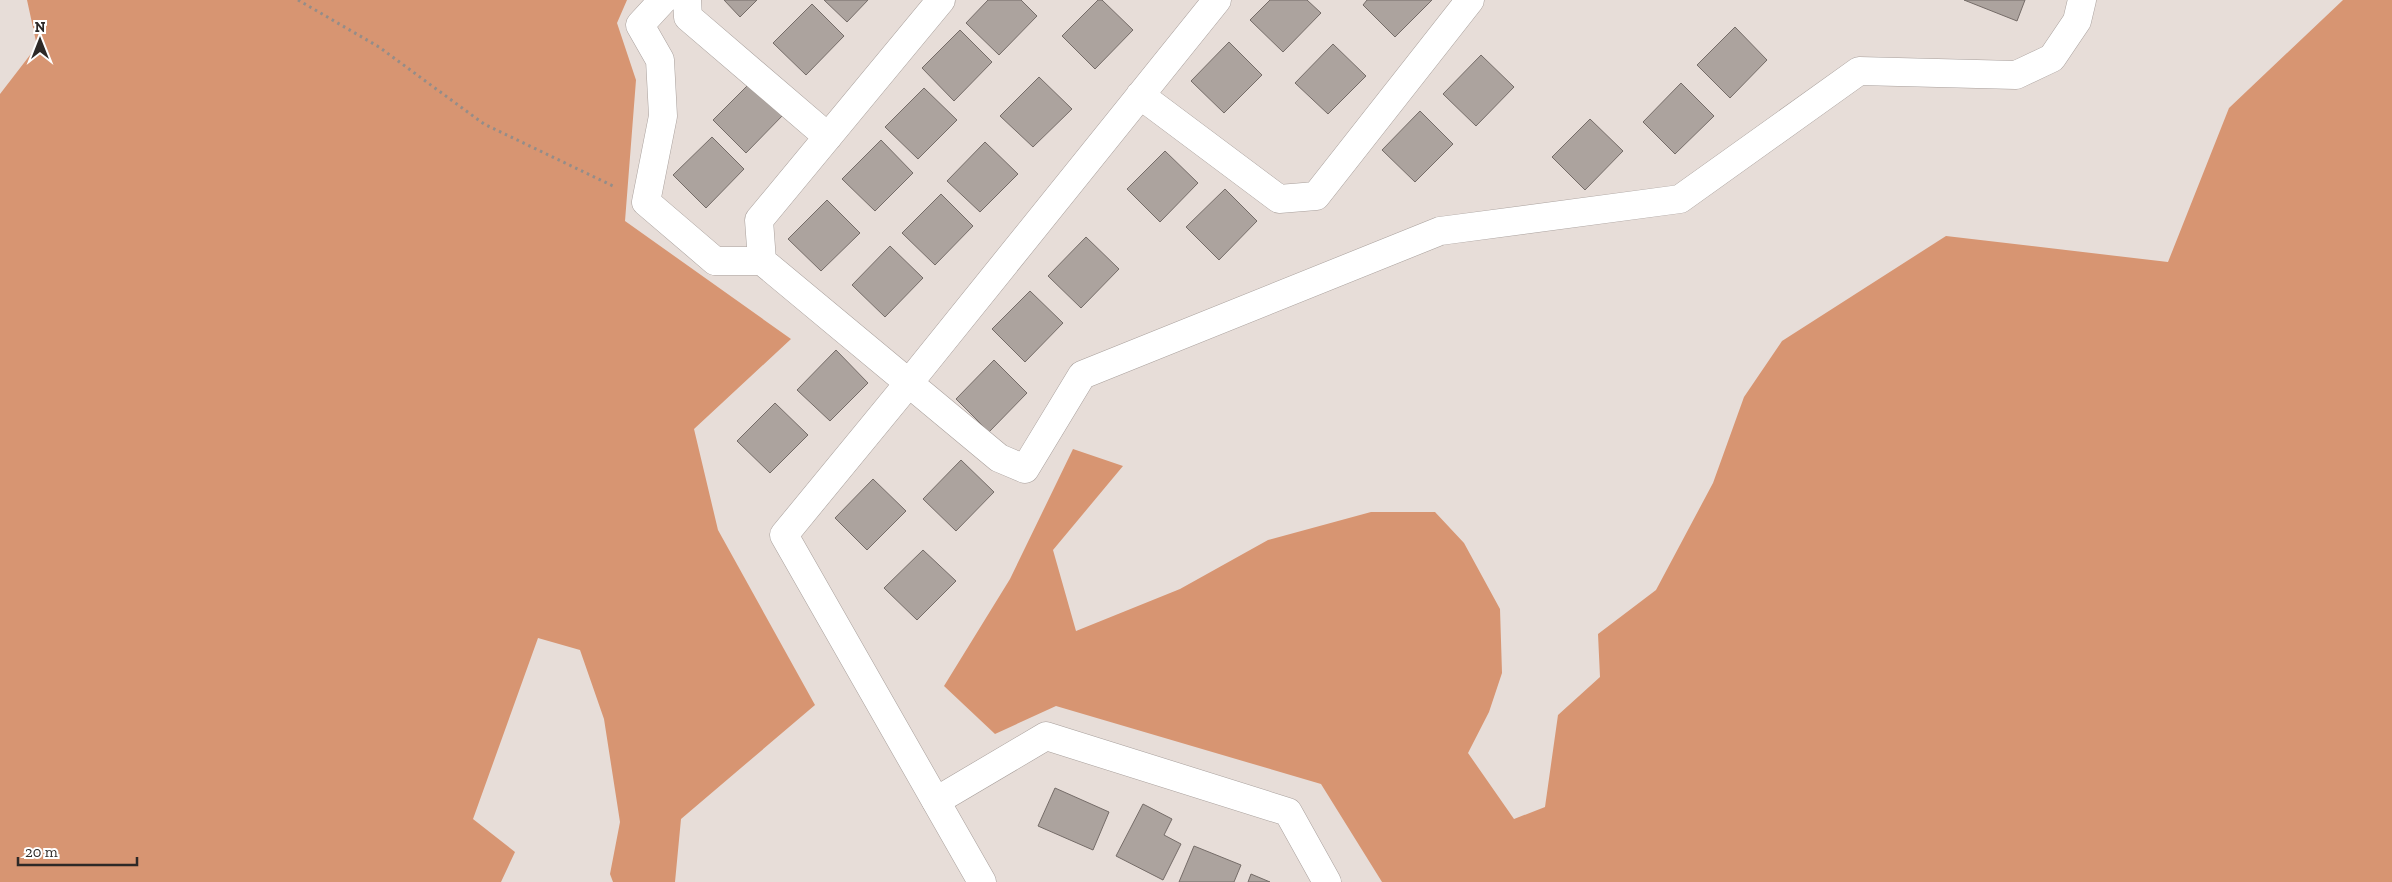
<svg xmlns="http://www.w3.org/2000/svg" width="2392" height="882" font-family="'Zilla Slab',serif">
<rect width="100%" height="100%" fill="#e7ddd8"/>
<path fill="#d79572" d="M27,0H627L617,23L636,80L625,221L791,339L694,429L718,530L815,705L681,819L675,882H613L610,874L620,822L604,719L580,650L538,638L473,819L515,852L501,882H0V94L37,46Z
M2343,0H2392V882H1382L1321,784L1056,706L995,734L944,686L1010,579L1073,449L1123,466L1053,550L1076,631L1180,589L1268,540L1371,512H1435L1464,543L1500,609L1502,673L1489,712L1468,753L1514,819L1545,807L1558,715L1600,677L1598,634L1656,590L1713,483L1744,397L1782,341L1946,236L2168,262L2229,108Z"/>
<path fill="#aca39e" stroke="#756c68" d="M724,0H757L740,17Z
M824,0H868L847,22Z
M988,0H1021L1037,16L999,55L966,23Z
M1098,0H1102L1133,30L1095,69L1062,36Z
M1270,0H1307L1321,13L1283,52L1250,20Z
M1367,0H1432L1395,37L1363,5Z
M1964,0H2025L2017,21Z
M812,4L844,36L806,75L773,43Z
M1735,27L1767,60L1730,98L1697,65Z
M960,30L992,62L954,101L922,68Z
M1229,42L1262,75L1224,113L1191,81Z
M1333,44L1366,76L1328,114L1295,83Z
M1481,55L1514,87L1476,126L1443,94Z
M1039,77L1072,109L1033,147L1000,116Z
M751,82L784,114L746,153L713,120Z
M1681,83L1714,116L1675,154L1643,122Z
M924,88L957,120L918,159L885,127Z
M1420,111L1453,144L1415,182L1382,150Z
M1590,119L1623,151L1585,190L1552,157Z
M712,137L744,169L706,208L673,175Z
M881,140L913,173L875,211L842,179Z
M985,142L1018,174L980,212L947,181Z
M1165,151L1198,183L1160,222L1127,189Z
M1225,189L1257,221L1219,260L1186,227Z
M941,194L973,226L935,265L902,233Z
M827,200L860,233L821,271L788,239Z
M1086,237L1119,269L1081,308L1048,276Z
M890,246L923,278L885,317L852,285Z
M1030,291L1063,323L1025,362L992,329Z
M836,350L868,383L830,421L797,390Z
M994,360L1027,393L989,432L956,399Z
M775,403L808,435L770,473L737,441Z
M961,460L994,492L956,531L923,499Z
M873,479L906,511L867,550L835,518Z
M923,550L956,581L917,620L884,588Z
M1055,788L1109,812L1093,850L1038,826Z
M1143,804L1172,819L1164,835L1181,844L1163,880L1116,856Z
M1194,846L1241,865L1234,882H1179Z
M1251,874L1270,882H1248Z"/>
<g fill="none" stroke-linecap="round" stroke-linejoin="round">
<g stroke="#a89f9b" stroke-width="29">
<path id="minor" d="M663,0L640,25L660,60L663,116L646,202L715,261H762
M687,0L688,17L828,137
M941,0L759,220L762,261L999,458L1025,469L1082,375L1440,231L1680,199L1859,71L2016,75L2052,58L2077,21L2082,0
M1140,95L1279,199L1316,196L1470,0
M908,384L1217,0
M936,801L1046,736L1288,812L1327,882"/>
</g>
<g stroke="#a89f9b" stroke-width="29">
<path id="tertiary" d="M908,384L784,535L982,882"/>
</g>
<path stroke="#948d89" stroke-width="3" stroke-dasharray="2.5 4" stroke-linecap="butt" d="M298,0L379,47L484,124L613,186"/>
<use href="#minor" stroke="#fff" stroke-width="28"/>
<use href="#tertiary" stroke="#fff" stroke-width="28"/>
</g>
<g transform="translate(40 40)" stroke="#ffffff" stroke-width="4" paint-order="stroke">
<path d="M0-4L9 19L0 12L-9 19Z" fill="#2d2927"/>
<text y="-8" font-size="14" font-weight="bold" text-anchor="middle" fill="#2d2927">N</text>
</g>
<path d="M18 857v8h119v-8" fill="none" stroke="#2d2927" stroke-width="2.5"/>
<text x="25" y="857" font-size="15" fill="#2d2927" stroke="#ffffff" stroke-width="4" paint-order="stroke">20 m</text>
</svg>
